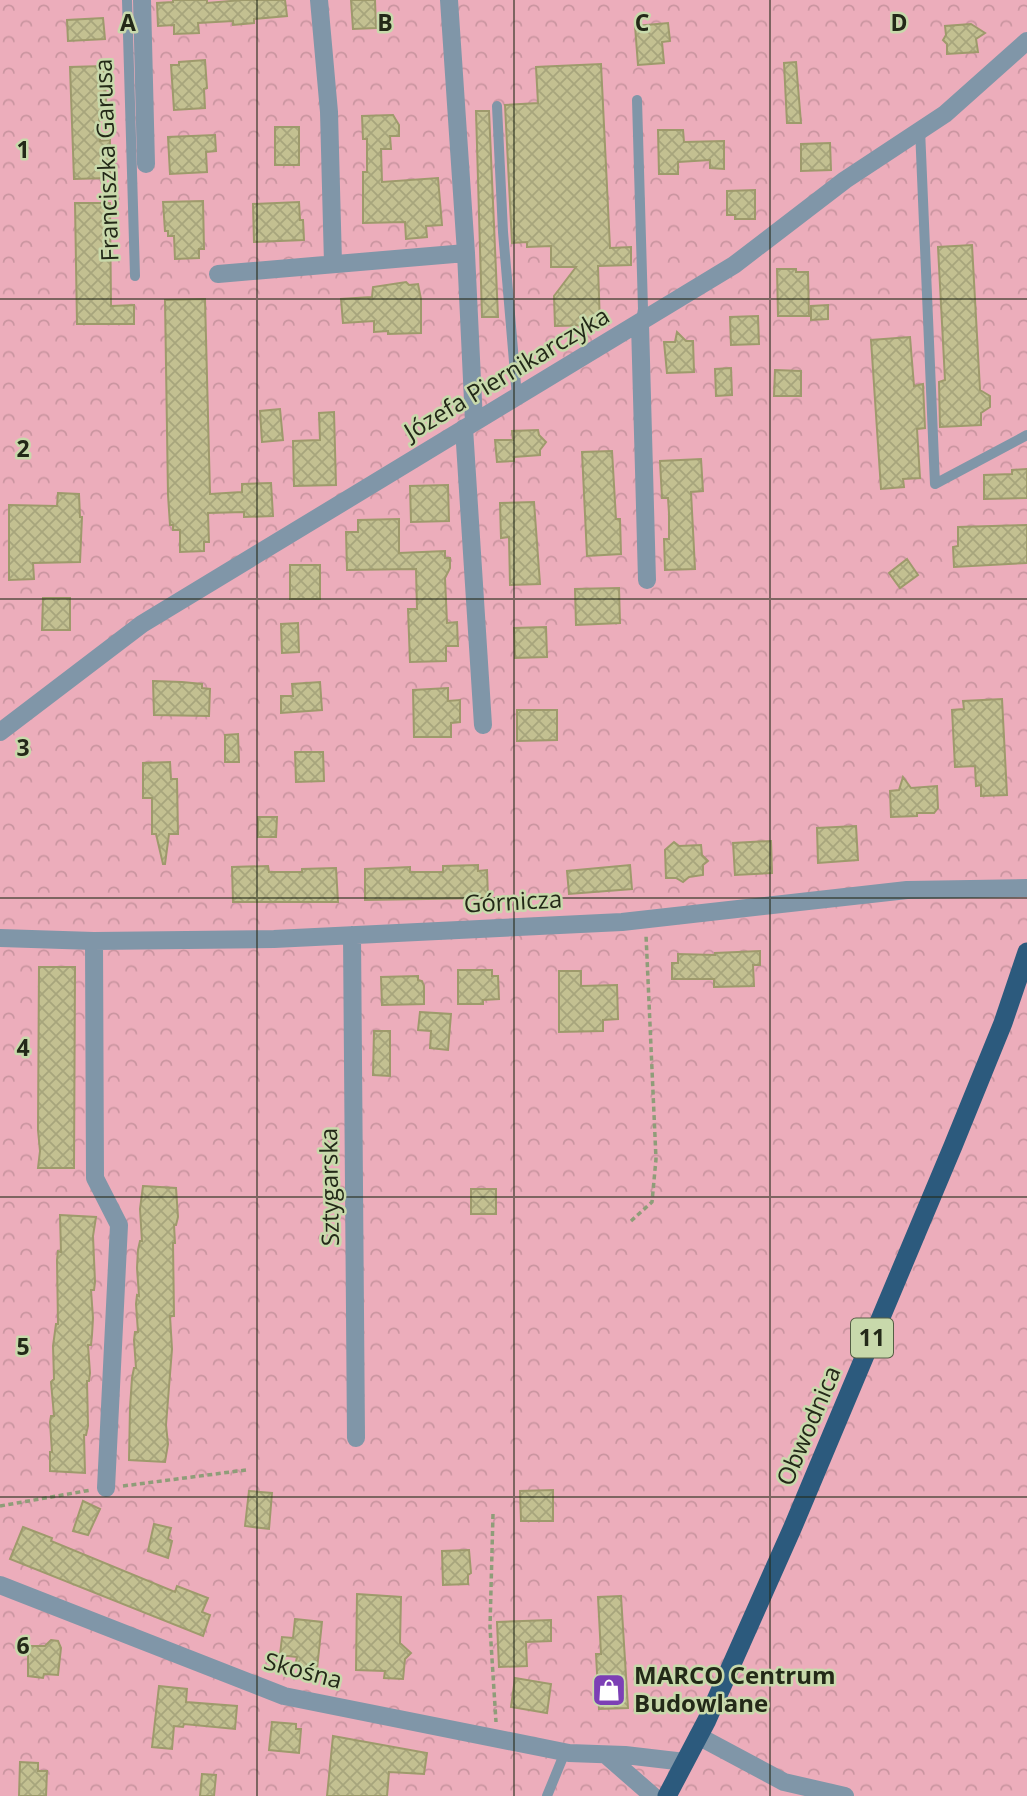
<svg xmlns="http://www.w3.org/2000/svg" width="1027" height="1796" font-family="'Open Sans',sans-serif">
<defs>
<pattern id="park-crowns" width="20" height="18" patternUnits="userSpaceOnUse" patternTransform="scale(1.75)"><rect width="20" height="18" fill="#ecadbb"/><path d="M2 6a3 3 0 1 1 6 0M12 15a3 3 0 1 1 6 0" fill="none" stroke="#ca95a0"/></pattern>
<pattern id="building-cross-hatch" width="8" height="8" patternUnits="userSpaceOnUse" patternTransform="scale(1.75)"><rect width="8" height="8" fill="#c3c091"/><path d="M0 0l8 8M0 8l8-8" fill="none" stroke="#a7a57c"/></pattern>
</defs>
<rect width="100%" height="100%" fill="#c8d9ab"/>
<path fill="url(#park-crowns)" d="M0,0H1027V1796H0Z"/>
<path fill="url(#building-cross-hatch)" stroke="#9e9a6c" stroke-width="2" d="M173,0H207V3L242,0H285L287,16L254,19V23L233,25V21L198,23L199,33L174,34V25L158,26L157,3L173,2Z
M351,0H375L376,28L353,29Z
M103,18L105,39L68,41L67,20Z
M668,23L670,41L662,42L664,63L638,65L635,26Z
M971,24L985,33L976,39L978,52L947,54V44L943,40L946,35L945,26Z
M205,60L207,88L204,89L205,108L174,110L171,65H179V62Z
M796,62L801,123H787L784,63Z
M601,64L610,248L631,247V265L598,266L600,325L555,326L554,296L576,267H551V246L527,247V242L512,243L505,105L538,103L536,67Z
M104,66L107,114H99L100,141L110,140V178L74,179L70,67Z
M476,111H489L498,317H482Z
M393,115L399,125V136H390L391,149H381L382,182L438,178L442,225L426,226L427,237L406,239L405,222L363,223V172H367V139H363L362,116Z
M275,127H299V165H275Z
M658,130H683L684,142L724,141V169L710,168V160L678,162V174H659Z
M215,135L216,151L206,152L207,172L170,174L168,137Z
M830,143L831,170L801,171V144Z
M755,190V219H735V215H727V191Z
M203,201L204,249H199V258L175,259L174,236H168V231H165L163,202Z
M299,202L300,220H303L304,240L254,242L253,204Z
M75,203H110L111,306L134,305V324H77Z
M972,245L980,390L990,396V407L981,413V425L940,427L939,382L945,380L938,247Z
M777,269H796V272H808L809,316H778Z
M406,282L409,285L418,284L421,299V333L388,334V331L374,332V321L343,323L341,299L372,297L373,287Z
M205,299L210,494L242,492V484L271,483L273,516L244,517V512L208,513L209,542H204V551L180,552V530H173V525H170L168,495L165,300Z
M828,305V319L811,320V306Z
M758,316L759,344L731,345L730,317Z
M677,332L686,341H693L694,372L667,373L664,342H675Z
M910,337L914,386L923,384L925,428L917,429L920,478L903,479L904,487L881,489L871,340Z
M731,368L732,395L716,396L715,369Z
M775,370L801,371V396H774Z
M280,409L283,440L262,442L260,411Z
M334,412L336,485L294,486L293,441L320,440L319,413Z
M538,430L539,435L546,442L540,450V455L514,457V461L497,462L495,440H513L512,431Z
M612,451L616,519H620L621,554L587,556L582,452Z
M701,459L703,491L691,492L695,569L665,570L664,539H669V513L668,498H662L660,461Z
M1027,469V498L984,499V475L1012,474V470Z
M448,485L449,521L411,522L410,486Z
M58,493L79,494L80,517H82L80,562L33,563L34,579L9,580V505L57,506Z
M534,502L540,584L510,585L509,537L501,538L500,503Z
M399,519V553L445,551V558H450V568L445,578L447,623L457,622L458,646H446V661L410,662L408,609H417L416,569L347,570L346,532H358V520Z
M1027,525V563L954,567L953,547L958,546V527Z
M907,559L918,575L900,588L889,573Z
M290,565H320V599H290Z
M619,588L620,623L576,625L575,589Z
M43,598H70V630H42Z
M298,623L299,652L282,653L281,624Z
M546,627L547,657L515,658L514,628Z
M153,681L182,682L202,684V688L210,689L209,716L154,715Z
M320,682L322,710L281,713V696H293L292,684Z
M448,688V701L460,700V722L451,723V737H414L413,690Z
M1002,699L1007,795L981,796V785L976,786L975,766L955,767L952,710L964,709L963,701Z
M517,710H557V740L517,741Z
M238,734L239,762H225V735Z
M295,752H323L324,781L296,782Z
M170,762L171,779H177L178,834H169L165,864H163L156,834H152V798H143V763Z
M903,777L911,788L937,786L938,808L934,813H917V816L891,817L890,791L899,790Z
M258,817H277L276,837H258Z
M856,826L858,860L818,863L817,828Z
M771,841L772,873L735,875L733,843Z
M674,842L679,846L701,845L702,855L708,861L703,865V875L689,877L683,882L676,878H666L665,850Z
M478,865V871L487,870L488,898L365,900V869L410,867V872H443V866Z
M630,865L632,889L569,894L567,871Z
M268,866L269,872H302V869L336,868L338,902H233L232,867Z
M760,951V965H753L754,986L714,987V979H672V963H678V954L715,955V953Z
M39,967H75L74,1168H38L40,1151L38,1130Z
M458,970H492V976H498L499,999L483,1000V1004H458Z
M559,971H581V986L617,985L618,1019L603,1020V1031L559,1032Z
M418,976V980L422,981L424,986V1004L382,1005L381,977Z
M420,1012L451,1014L448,1050L430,1048L431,1031L418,1030Z
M374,1031H390V1076L373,1075Z
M143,1186L176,1188L178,1217L176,1225H174L175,1243H173L174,1316H170L172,1349L166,1425L168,1444L165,1462L129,1460L130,1408L132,1378L134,1368H136L134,1340L135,1332H138L136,1304L137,1295L139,1296L137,1268L138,1250L140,1241H142L140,1209Z
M471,1189H496V1214H471Z
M60,1215L96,1217L93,1236L95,1282L94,1290H91L93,1318L92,1335L91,1345H88L90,1373L89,1381H87L88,1426L86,1435H84L85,1473L50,1471V1452H52L50,1422L51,1416H54L51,1382L54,1379L53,1346L56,1324H58L57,1260L58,1251L61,1252Z
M553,1490V1521H521L520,1491Z
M249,1491L272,1493L269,1529L245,1526Z
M83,1501L100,1509L88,1535L73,1531Z
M154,1524L171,1528L168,1539L172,1541L168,1558L148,1551Z
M23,1527L52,1538L51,1541L175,1592L177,1586L208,1598L202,1612L210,1615L203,1636L10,1559Z
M469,1550L471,1573L468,1575V1584L443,1585L442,1551Z
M357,1594L401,1597L400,1643L411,1653L405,1659L403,1679L384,1678L385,1671L356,1670Z
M621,1596L628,1708L599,1709L596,1654H601L598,1597Z
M295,1619L322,1622L317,1669L295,1666L297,1657L280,1655L282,1637L293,1638Z
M551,1620V1641L526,1642L527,1666L499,1667L497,1622Z
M51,1640L58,1641L61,1648L58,1675L44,1674L43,1678L28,1676V1646H45Z
M515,1678L551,1684L547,1713L511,1707Z
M159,1686L187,1689L186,1702L237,1706L235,1729L184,1724L183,1727L174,1726L172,1749L152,1747Z
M272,1722L296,1724V1729H301L299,1753L269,1750Z
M333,1736L427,1753L424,1774L389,1772L387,1796H327Z
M20,1762L38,1763V1771H47L46,1796H19Z
M202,1774L216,1775L214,1796H200Z"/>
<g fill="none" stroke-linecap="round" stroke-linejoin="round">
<path stroke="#8f9d79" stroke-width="3.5" stroke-dasharray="5 3.5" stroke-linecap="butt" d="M631,1221L652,1202L656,1159L646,935
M123,1486L246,1470
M0,1506L91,1490
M493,1514L490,1627L496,1722"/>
<path stroke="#8096a8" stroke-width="10" d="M127,0L135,276
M637,100L643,309L641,321
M497,106L503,232L517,397
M920,129L935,484L1027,435
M547,1796L565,1752"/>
<path stroke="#8096a8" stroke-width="18" d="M142,0L146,164
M319,0L329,112L333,263
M449,0L466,253L474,422
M218,274L466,253
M640,324L647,580
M464,428L483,725
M0,732L142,624L734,265L845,180L945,114L1027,41
M352,935L356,1438
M0,938L94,941L274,939L622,922L907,890L1027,888
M94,941L95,1178L119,1225L106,1488
M0,1585L284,1696L569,1753L625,1755L685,1762
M698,1736L784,1782L845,1796
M606,1755L653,1796"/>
<path stroke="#2c5a7d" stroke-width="19" d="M667,1796L707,1720L792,1529L953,1146L1003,1023L1027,952"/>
</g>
<path fill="none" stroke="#232918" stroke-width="2" stroke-opacity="0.55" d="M257,0V1796M514,0V1796M770,0V1796M0,299H1027M0,599H1027M0,898H1027M0,1197H1027M0,1497H1027"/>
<defs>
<g id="shop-square" transform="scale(1.75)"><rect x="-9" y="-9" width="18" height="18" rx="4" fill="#7c3fb5" stroke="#c8d9ab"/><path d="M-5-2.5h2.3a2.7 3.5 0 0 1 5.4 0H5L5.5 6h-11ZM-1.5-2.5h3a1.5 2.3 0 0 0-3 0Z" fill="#fff"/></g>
</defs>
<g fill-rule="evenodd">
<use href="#shop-square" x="609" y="1690"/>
</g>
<g text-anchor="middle" stroke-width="5" stroke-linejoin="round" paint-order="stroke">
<rect fill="#c8d9ab" stroke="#545e44" stroke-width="2" x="851" y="1318.5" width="42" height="39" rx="5"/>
<g font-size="23" font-weight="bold" fill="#232918">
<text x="872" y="1346">11</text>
</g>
<g font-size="24" fill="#232918" stroke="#c8d9ab">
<text transform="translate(107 160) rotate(-92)" y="8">Franciszka Garusa</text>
<text transform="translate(507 374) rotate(-31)" y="8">Józefa Piernikarczyka</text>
<text transform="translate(513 902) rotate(-3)" y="8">Górnicza</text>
<text transform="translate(330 1187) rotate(-91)" y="8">Sztygarska</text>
<text transform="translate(809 1426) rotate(-67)" y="8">Obwodnica</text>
<text transform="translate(303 1671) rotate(15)" y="8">Skośna</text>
</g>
<g font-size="24" font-weight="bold" fill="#232918" stroke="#c8d9ab" text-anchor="start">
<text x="634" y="1684">MARCO Centrum<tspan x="634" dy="28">Budowlane</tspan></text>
</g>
</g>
<g font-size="23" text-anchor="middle" font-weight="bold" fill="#232918" stroke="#c8d9ab" stroke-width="5" stroke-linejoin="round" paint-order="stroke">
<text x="128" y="31">A</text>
<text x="385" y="31">B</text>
<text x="642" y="31">C</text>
<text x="899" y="31">D</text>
<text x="23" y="158">1</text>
<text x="23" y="457">2</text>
<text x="23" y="756">3</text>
<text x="23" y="1056">4</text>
<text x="23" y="1355">5</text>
<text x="23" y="1654">6</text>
</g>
</svg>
